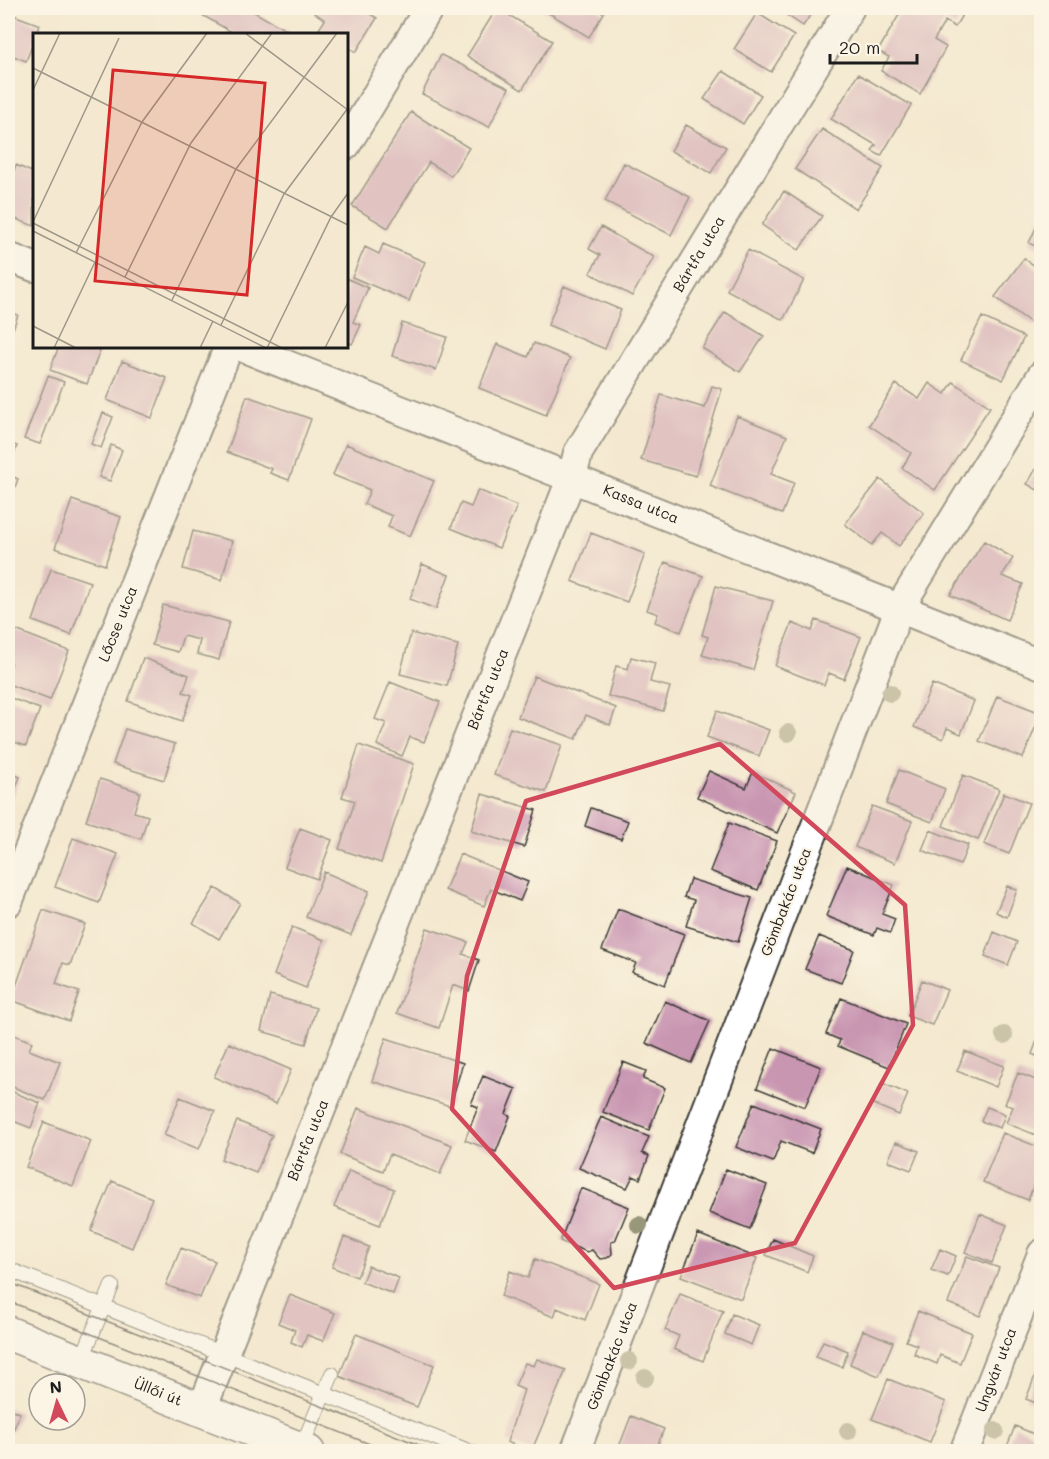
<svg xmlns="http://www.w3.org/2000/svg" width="1049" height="1459" font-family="Mali,sans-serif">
<rect width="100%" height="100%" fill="#fcf5e5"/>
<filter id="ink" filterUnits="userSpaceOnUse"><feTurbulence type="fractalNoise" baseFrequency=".0167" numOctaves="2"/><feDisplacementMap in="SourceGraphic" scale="12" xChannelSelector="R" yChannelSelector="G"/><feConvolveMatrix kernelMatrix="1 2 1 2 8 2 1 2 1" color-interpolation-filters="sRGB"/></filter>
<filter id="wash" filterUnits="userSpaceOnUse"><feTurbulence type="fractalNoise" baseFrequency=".008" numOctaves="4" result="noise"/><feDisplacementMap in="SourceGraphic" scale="24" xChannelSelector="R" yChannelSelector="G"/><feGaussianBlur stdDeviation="1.35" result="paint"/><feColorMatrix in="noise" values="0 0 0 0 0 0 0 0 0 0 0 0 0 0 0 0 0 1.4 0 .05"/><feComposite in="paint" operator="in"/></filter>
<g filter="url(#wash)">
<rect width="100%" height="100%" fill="#f4e9d0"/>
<g id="blocks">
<path fill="#c996b2" d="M206,8H247L293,34H235L202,15Z
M308,8H360L377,18L356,52L346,46V34H328L319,29L325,20Z
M497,8L552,41L522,90L467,56Z
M540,8H596L604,13L589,37Z
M776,8H815L803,26Z
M903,8H966L955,27L945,21L934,40L946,47L920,94L881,71L889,57L878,51Z
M8,13L40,25L26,61L8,54Z
M757,13L794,36L771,72L734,49Z
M441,55L509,88L489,127L422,94Z
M723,71L761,95L743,124L704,99Z
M858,74L911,105L881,156L872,151L876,145L831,119Z
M411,112L469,148L451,176L429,162L388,228L352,206Z
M686,125L726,147L711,173L671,151Z
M822,129L883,168L856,209L795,169Z
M624,163L690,197L671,235L605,201Z
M16,165L34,173V226L8,216V188Z
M784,191L822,216L799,250L762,225Z
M1041,217V249L1029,243Z
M601,227L654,257L632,296L590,273L600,255L589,249Z
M383,244L425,262L409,301L352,277L365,247L379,254Z
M748,250L804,280L783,320L727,290Z
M1024,258L1041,271V315L1034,325L995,297Z
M346,278L368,288L353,322L361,325L352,344L346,341Z
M564,286L621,310L605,349L548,325Z
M8,312L18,315L8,343Z
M725,312L764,336L740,372L702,348Z
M982,317L1024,337L1003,380L961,360Z
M402,323L447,337L436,370L392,356Z
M534,343L570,358L546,415L479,388L497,344L528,357Z
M59,346L101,348L87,384L50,370Z
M122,361L167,378L152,418L107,400Z
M48,376L64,382L40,444L24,439Z
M953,382L990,407L935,490L902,468L911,453L869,425L896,384L919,399L929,383L945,394Z
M712,386L722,389L696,476L641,460L661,395L705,408Z
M247,396L311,419L289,480L270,473L272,469L227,452Z
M103,413L113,417L101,448L91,444Z
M737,416L787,436L771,474L794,483L782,514L710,486Z
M8,443L17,446L8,470Z
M346,444L434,481L410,536L388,527L392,516L364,504L370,490L333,475Z
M111,445L122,450L110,481L99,477Z
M1041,460V492L1027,484Z
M8,475L18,479L11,498L8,496Z
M880,479L924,513L899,546L882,533L872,545L845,524Z
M478,490L517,506L499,548L451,528L461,503L471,507Z
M72,500L121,517L105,565L55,548Z
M193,531L232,541L222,580L183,569Z
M591,533L645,554L627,602L572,581Z
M984,541L1013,558L1002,576L1023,584L1007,620L950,595Z
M665,562L703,576L681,632L655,622L658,614L647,610Z
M422,564L449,575L436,609L410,599Z
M51,569L90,582L71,635L33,621Z
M716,586L773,601L753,670L702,655L708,637L702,635Z
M163,605L229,622L219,660L197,654L200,640L183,636L178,652L152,645Z
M816,620L861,637L844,679L829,673L824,685L775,666L792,623L812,631Z
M8,627L69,651L50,700L8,684L11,662L8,660Z
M411,633L458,645L447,686L400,674Z
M631,657L655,663L650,682L670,687L663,711L608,696L616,666L628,669Z
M143,658L189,675L183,692L192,695L182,721L128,701Z
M534,676L616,708L610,725L586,715L576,739L518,717Z
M390,682L440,702L424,742L410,737L402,756L377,745L386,723L375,719Z
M932,684L974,701L961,734L947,728L943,739L914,727Z
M997,696L1041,713L1023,758L979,741Z
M8,697L40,709L26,746L8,740Z
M717,711L769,730L759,756L707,737Z
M510,728L562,745L546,792L494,775Z
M125,729L175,744L164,780L113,764Z
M359,745L414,764L381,863L339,849L355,801L342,797Z
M899,770L945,789L932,822L886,804Z
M709,771L746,788L753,772L796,792L777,833L697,797Z
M8,772L20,777L8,808Z
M963,775L999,789L978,840L943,826Z
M100,779L140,792L134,812L148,816L141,839L86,821Z
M1004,793L1029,803L1009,854L984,844Z
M482,794L536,810L524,847L471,831Z
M872,806L912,821L895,863L855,847Z
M591,808L628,821L621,839L585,826Z
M729,823L777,841L758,890L710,871Z
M300,828L332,840L317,879L285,867Z
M930,830L968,845L960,865L922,850Z
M73,838L118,854L99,903L55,887Z
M460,854L528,882L520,901L491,889L484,906L445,890Z
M847,866L894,885L882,914L895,919L890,933L877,928L874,935L826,916Z
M324,872L369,891L351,935L306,917Z
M690,879L752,898L738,942L686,926L694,900L684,897Z
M1007,886L1017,890L1007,917L996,912Z
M215,888L240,903L219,939L193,923Z
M618,909L684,934L665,985L632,972L636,963L602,950Z
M43,910L85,924L70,965L63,963L56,984L79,992L69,1021L11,1000Z
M292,927L324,940L306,988L274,975Z
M427,928L468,942L463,954L479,960L469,991L453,985L439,1028L397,1013Z
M994,932L1017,942L1008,965L985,956Z
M819,936L854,950L841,983L805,969Z
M922,980L947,990L932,1025L908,1016Z
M270,995L316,1008L306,1044L261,1031Z
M841,998L906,1024L889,1067L838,1046L840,1040L826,1034Z
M665,1001L710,1021L691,1063L646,1043Z
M1041,1030V1058L1032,1054Z
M9,1033L32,1042L29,1050L60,1062L45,1100L8,1085Z
M386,1038L463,1063L450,1106L372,1081Z
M229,1043L291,1070L276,1104L214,1077Z
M773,1048L821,1067L805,1107L757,1088Z
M965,1051L1004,1066L996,1087L957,1071Z
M623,1062L646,1071L643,1079L665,1088L649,1130L603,1112Z
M1018,1073L1041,1082V1137L1006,1123L1013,1107L1005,1104Z
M483,1076L516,1089L506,1114L510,1116L496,1152L465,1140L478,1107L471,1104Z
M882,1083L908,1094L899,1115L873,1104Z
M8,1090L40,1103L31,1128L8,1119Z
M180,1097L215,1111L199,1149L164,1135Z
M754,1103L821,1129L812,1153L781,1141L773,1162L736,1147Z
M987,1107L1005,1114L1000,1128L981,1121Z
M358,1108L452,1145L440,1174L390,1154L383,1171L340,1154Z
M601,1117L649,1137L642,1153L649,1156L640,1179L633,1176L627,1188L579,1168Z
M237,1121L272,1135L256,1173L221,1159Z
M44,1122L91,1141L73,1186L26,1167Z
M1003,1133L1041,1148V1165L1028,1200L983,1182Z
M896,1142L919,1151L911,1170L888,1161Z
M726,1169L767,1185L750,1229L709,1213Z
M349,1171L394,1189L380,1225L334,1207Z
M112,1181L152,1198L132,1248L91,1231Z
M581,1188L629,1207L615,1241L611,1242L612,1254L607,1258L600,1259L592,1250L587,1252L560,1241Z
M980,1214L1007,1225L992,1263L965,1252Z
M698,1234L757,1258L741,1299L681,1276Z
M344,1237L369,1247L357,1277L332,1267Z
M773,1239L813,1256L807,1272L766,1255Z
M181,1248L215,1261L200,1298L166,1285Z
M940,1249L956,1256L948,1276L931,1270Z
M967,1256L999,1268L980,1316L948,1303Z
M535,1259L599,1284L585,1320L557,1308L554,1317L501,1296L510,1271L528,1278Z
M368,1266L399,1278L393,1294L362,1282Z
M680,1294L723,1311L703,1361L674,1349L679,1336L665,1330Z
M290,1295L335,1313L323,1341L307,1335L302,1347L291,1342L295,1330L278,1323Z
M918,1311L972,1333L960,1363L940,1355L937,1364L914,1354L917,1345L906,1341Z
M732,1314L759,1325L751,1345L725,1334Z
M863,1330L893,1342L879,1376L850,1364Z
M356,1334L434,1365L417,1407L339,1376Z
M823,1341L848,1351L842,1367L816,1357Z
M537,1359L566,1370L531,1452L507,1442L524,1390L515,1386L525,1363L534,1366Z
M1041,1361V1405L1026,1399Z
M888,1379L946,1402L930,1442L872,1419Z
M8,1408L20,1413L13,1431L8,1429Z
M631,1416L664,1429L655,1452H617Z
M1015,1426L1041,1437V1452H1005Z"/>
</g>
</g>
<g filter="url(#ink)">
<use href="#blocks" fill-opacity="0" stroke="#3c3b37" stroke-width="1.5"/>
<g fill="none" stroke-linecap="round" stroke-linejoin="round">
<g stroke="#3c3b37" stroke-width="16">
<path id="service" d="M8,1269L471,1452
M81,1361L112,1286
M301,1449L332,1374"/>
</g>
<g stroke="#3c3b37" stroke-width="32">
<path id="minor" d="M346,145L429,8
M8,257L34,267
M239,346L1042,665
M8,902L229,346
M202,1409L572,477L578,453L850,8
M575,1452L900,607L1042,375
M964,1452L1042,1254"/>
</g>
<g stroke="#3c3b37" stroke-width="36">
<path id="secondary" d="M8,1333L308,1452"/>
</g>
<use href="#service" stroke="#fff" stroke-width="14"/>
<use href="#minor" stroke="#fff" stroke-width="28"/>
<use href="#secondary" stroke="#fff" stroke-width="33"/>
<path stroke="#1c1c1c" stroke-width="1.5" d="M8,1282L437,1452
M8,1301L390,1452"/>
</g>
<g fill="#99977a">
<circle cx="890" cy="693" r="9"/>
<circle cx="788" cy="733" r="9"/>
<circle cx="1004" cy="1035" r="9"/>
<circle cx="639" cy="1225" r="9"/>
<circle cx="629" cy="1361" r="9"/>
<circle cx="645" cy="1378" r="9"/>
<circle cx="848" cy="1431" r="9"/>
<circle cx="995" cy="1431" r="9"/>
</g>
</g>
<path d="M0 0H1049V1459H0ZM720,744L905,905L913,1025L795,1243L614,1288L452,1109L467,976L526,801Z" fill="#f4e9d0" fill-opacity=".55" fill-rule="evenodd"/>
<path fill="none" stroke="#d1495b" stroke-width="4.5" stroke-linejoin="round" d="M720,744L905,905L913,1025L795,1243L614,1288L452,1109L467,976L526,801Z"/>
<g text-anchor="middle" stroke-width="4.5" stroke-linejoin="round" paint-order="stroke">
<g font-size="15" fill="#1c1c1c" stroke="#fcf5e5">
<text transform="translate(699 254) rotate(-59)" y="5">Bártfa utca</text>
<text transform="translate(641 504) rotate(22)" y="5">Kassa utca</text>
<text transform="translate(118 624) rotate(-68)" y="5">Lőcse utca</text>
<text transform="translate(488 689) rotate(-68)" y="5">Bártfa utca</text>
<text transform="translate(786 902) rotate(-69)" y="5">Gömbakác utca</text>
<text transform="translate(308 1140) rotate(-68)" y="5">Bártfa utca</text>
<text transform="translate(612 1356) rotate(-69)" y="5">Gömbakác utca</text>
<text transform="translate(996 1370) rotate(-69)" y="5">Ungvár utca</text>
<text transform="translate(158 1392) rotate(22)" y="5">Üllői út</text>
</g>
</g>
<g transform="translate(33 33)">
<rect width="315" height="315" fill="#f4e9d0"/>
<path fill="none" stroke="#9e9788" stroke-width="1.5" d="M212,0L315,77M0,35L315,192M0,57L27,0M0,189L86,5M0,190L249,315M0,198L233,315M43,220L109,89L174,0M92,244L158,110L239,0M139,267L203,136L304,0M188,292L251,161L315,75M0,293L43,315M21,315L62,229M167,315L180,288M234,315L298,184L315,160M292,315L315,269"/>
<path fill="#d62828" fill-opacity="0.15" stroke="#d62828" stroke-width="3" d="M80,37L232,50L214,262L62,248Z"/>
<rect width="315" height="315" fill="none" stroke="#1c1c1c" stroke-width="3"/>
</g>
<rect width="1049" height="1459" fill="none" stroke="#fcf5e5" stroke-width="30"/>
<g transform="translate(57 1402) rotate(355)"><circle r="28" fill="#fcf5e5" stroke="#a29e95" stroke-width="1.5"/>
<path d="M0-4.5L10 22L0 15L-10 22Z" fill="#d1495b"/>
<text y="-9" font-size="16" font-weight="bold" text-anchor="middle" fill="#1c1c1c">N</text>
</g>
<path d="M830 54v9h87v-9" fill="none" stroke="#1c1c1c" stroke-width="3"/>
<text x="839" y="54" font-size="18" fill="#1c1c1c" stroke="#fcf5e5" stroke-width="4.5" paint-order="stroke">20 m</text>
</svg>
